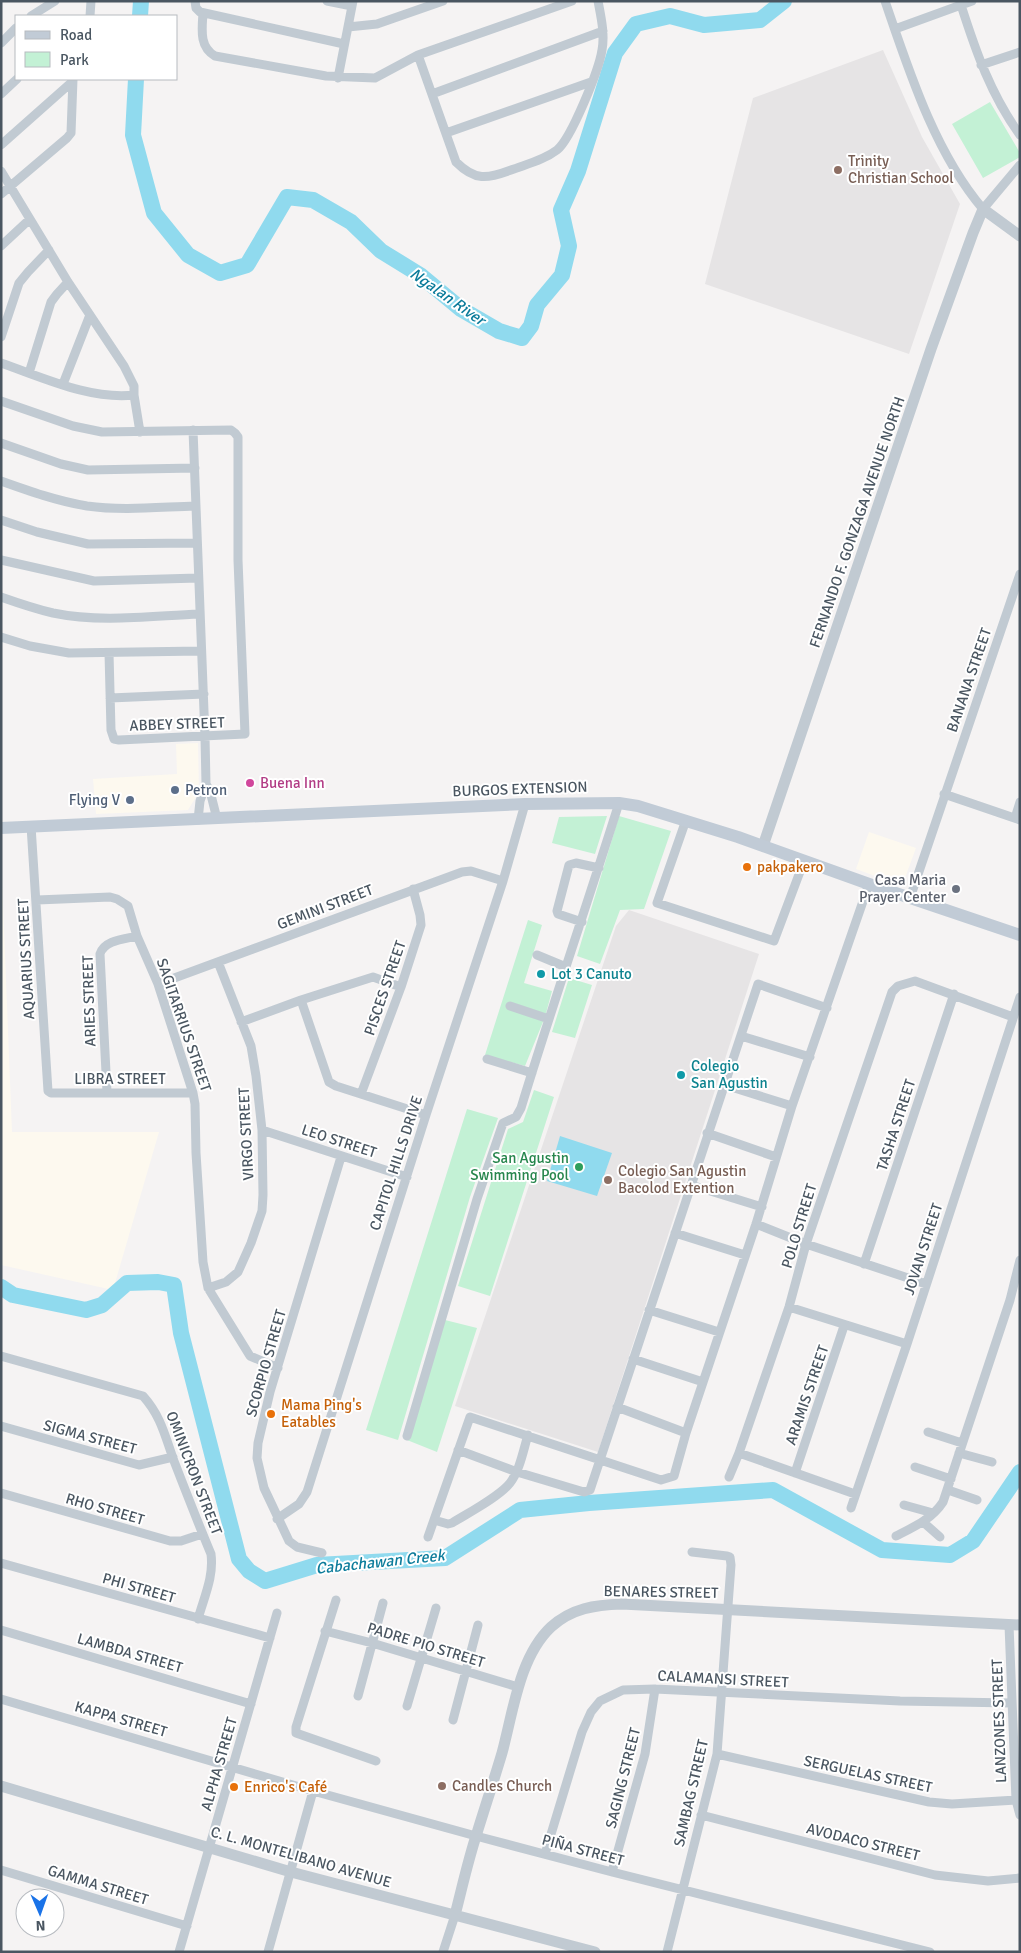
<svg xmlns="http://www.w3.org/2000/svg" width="1021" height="1953" font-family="Signika,sans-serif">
<rect width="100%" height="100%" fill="#f5f3f3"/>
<path fill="#fdf9ef" d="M198,743L199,792L188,810L96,814L93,779L177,774L176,744Z
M869,832L916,848L902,886L856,869Z
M1,853L12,1132H159L113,1290L1,1265Z"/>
<path fill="#e6e4e5" d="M883,50L922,137L960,204L909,354L705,284L753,98Z
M629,910L759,954L598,1452L455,1406L616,926Z"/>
<path fill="#c3f1d5" d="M990,102L1020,153V157L983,178L952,124Z
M607,816L595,854L552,843L559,817Z
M619,816L671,831L644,909L620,910L600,964L577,956Z
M528,920L542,925L524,983L552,991L545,1017L525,1066L485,1055Z
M569,978L592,985L575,1038L552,1032Z
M534,1090L554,1097L490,1296L458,1286L508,1129L523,1122Z
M467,1109L498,1118L470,1197L398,1440L366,1430Z
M445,1320L477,1328L437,1452L407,1440Z"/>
<path fill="#90daee" d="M560,1136L612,1153L597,1196L547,1181Z"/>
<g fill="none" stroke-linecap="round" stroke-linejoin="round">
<path stroke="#90daee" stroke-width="16" d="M140,16L141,1
M136,79L133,135L154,213L188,255L220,273L247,265L287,197L313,200L351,222L381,251L420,275L461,309L499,331L522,338L531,326L537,305L562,275L569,246L561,210L578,171L615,53L636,24L670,16L704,25L760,20L784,1
M1,1287L13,1295L86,1310L102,1305L127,1283L158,1282L174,1285L181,1333L239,1559L249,1571L265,1581L317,1565L445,1558L520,1510L589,1503L773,1490L882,1550L950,1555L973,1541L1020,1472"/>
<path stroke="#c1cad2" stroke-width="9" d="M195,1L196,8L200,12L344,44
M327,1L352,6
M885,1C909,71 935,153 983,209L1020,165
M961,5C976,52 991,95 1020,135
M203,13C202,29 199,47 215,56L326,76L375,78L418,55L572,1
M31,16L55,1
M90,16L91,1
M348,27L377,24L443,1
M895,29L972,1
M1,43L16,28
M418,55L456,162C475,181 487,179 511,170C527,164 544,160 557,150C571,139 599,70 602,50C605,34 601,17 598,1
M981,65L1020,52
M338,78L353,1
M1,94L17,79
M432,94L603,31
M446,133L591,82
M1,145L73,81
M1,171L68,282L124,366L134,386V395L140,432
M1,194L67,138L71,133L73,79
M1,246L30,219
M1,337L19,283L28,272L49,250
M1,363C42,377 90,400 134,395
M29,373L51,302L57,294L68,282
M63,384L90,315
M1,401L73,426L102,432L231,430L235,433L238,437V560L245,734L119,740L114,739L111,730L109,653
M193,430L205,737L206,784L200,801L198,820
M1,443L61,464L88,470L195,468
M1,481C29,491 57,501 87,506C122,511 160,507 195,506
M1,520L37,532L88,544L196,543
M1,560L94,581L198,578
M1,597C18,603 36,609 53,613C101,623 151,616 199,614
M1,637L30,646L69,653L201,651
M110,698L204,694
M206,784L210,791L217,819
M944,794L1020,820
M1015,818L1020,802
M686,820L657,903L774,941L804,861
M31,826L48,1091L51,1093H193
M910,898L1020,574
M37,900L110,897L117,899L128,906L137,936L158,984L193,1093L195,1104L196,1153L203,1262L208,1288L250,1356L278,1368
M582,922L558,914L557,911L569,865L576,863L599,868
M537,955L566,967
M158,984L462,872L471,871L503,881
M301,1000L329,1082L336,1086L426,1115
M510,1006L549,1019
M241,1022L301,1000L373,977L401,987
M741,1036L810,1057
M487,1059L532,1073
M725,1085L792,1106
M107,1092L100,954C104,940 125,939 137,936
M361,1094L401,987L421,925L420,915L413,889
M262,1130L407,1177
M707,1133L776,1157
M691,1185L762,1207
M756,1224L806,1244L926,1284
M675,1233L745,1255
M864,1264L954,994
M208,1288L226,1282L238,1272L251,1243L262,1211L263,1195L262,1130L256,1076L251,1046L218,962
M789,1307L907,1344
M649,1310L719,1332
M1,1356L143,1396C161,1416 165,1436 174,1461C186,1492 198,1523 211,1554C214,1577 204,1597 198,1619
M633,1359L703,1382
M617,1407L686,1433
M1,1426L139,1465L173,1457
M928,1432L962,1443
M407,1436L477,1199L503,1123L516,1117L521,1108C552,1006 587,905 619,803
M458,1450L517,1472L584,1492L590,1490L758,984L827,1008
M739,1453L855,1494
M959,1453L992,1462
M915,1467L951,1479
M795,1473L844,1326
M729,1477L739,1453L789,1307L806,1244L892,992L898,986L915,981L1013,1017
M948,1490L977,1500
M1,1493L170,1541H181L202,1534
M904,1505L933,1513
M851,1508L907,1344L1020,997
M277,1519L299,1504L307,1492L426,1115L503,881L525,804
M434,1520L448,1524L452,1523C468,1513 499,1497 510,1483C520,1470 523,1451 528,1435
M923,1522L940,1537
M896,1536C914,1527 932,1519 943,1502L1010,1300L1020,1260
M428,1537L470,1417L661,1480L674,1476L686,1433L756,1224L792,1106L869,884
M322,1553L297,1547L289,1541L264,1488L257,1458L258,1443L270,1392L341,1157
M1,1563L270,1638
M336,1600L296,1727V1733L376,1761
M1009,1625L1016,1800L1020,1815
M1,1630L251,1704
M325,1631L372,1643L518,1687
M358,1696L383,1603
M1,1699L313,1791L476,1836L612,1872L930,1952
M407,1706L436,1608
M453,1720L478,1625
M717,1754L929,1802L952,1804L1016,1800
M701,1815L935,1875L988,1881L1020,1878
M545,1854L582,1732L591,1712L600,1701L623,1690L655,1689L900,1701L1011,1703
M1,1870L187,1926
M612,1872L645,1754L655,1689
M179,1952L277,1613
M268,1952L313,1791
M443,1952L455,1915
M667,1952L717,1754L731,1565L730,1557L727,1556L692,1552"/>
<path stroke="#c1cad2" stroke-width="11" d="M763,846L931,349L973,233L983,209L1020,236
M1,1786L291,1872L595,1952
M455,1915C462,1888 468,1860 477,1833C485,1807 494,1780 502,1753C513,1713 519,1657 551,1627C572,1608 595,1605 622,1604L1020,1625"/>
<path stroke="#c1cbd6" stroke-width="12" d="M1,828L525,804L619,803L638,806L738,837L869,884L1020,935"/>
</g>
<g fill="#8d6e63" stroke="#fff" stroke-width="2">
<circle cx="838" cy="170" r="5"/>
<circle cx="608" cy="1180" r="5"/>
<circle cx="442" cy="1786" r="5"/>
</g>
<circle fill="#d1479c" stroke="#fff" stroke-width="2" cx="250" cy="783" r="5"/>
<g fill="#5c6f8a" stroke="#fff" stroke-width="2">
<circle cx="175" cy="790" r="5"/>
<circle cx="130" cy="800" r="5"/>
</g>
<g fill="#e8710a" stroke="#fff" stroke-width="2">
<circle cx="747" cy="867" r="5"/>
<circle cx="271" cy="1414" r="5"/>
<circle cx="234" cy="1787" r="5"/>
</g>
<circle fill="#6b7280" stroke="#fff" stroke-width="2" cx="956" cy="889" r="5"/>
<g fill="#0f9aa8" stroke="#fff" stroke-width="2">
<circle cx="541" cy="974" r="5"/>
<circle cx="681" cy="1075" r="5"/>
</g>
<circle fill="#2e9e5b" stroke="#fff" stroke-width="2" cx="579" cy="1167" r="5"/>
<g text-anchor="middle" stroke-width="4" stroke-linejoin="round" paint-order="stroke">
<g font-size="15" fill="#785e54" stroke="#fff" text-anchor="start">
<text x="848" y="166">Trinity<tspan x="848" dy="17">Christian School</tspan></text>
<text x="618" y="1176">Colegio San Agustin<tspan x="618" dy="17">Bacolod Extention</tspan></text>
<text x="452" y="1791">Candles Church</text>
</g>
<g font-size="15" fill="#4a5661" stroke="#fff">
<text transform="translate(857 522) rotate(-71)" y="5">FERNANDO F. GONZAGA AVENUE NORTH</text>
<text transform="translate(969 680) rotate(-71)" y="5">BANANA STREET</text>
<text transform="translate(177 724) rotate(-2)" y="5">ABBEY STREET</text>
<text transform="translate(520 789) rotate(-2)" y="5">BURGOS EXTENSION</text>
<text transform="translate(325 907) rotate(-21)" y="5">GEMINI STREET</text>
<text transform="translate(26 959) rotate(-93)" y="5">AQUARIUS STREET</text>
<text transform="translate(385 988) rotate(-71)" y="5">PISCES STREET</text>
<text transform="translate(89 1001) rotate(-92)" y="5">ARIES STREET</text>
<text transform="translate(184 1025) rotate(71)" y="5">SAGITARRIUS STREET</text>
<text x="120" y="1084">LIBRA STREET</text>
<text transform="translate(896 1125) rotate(-72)" y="5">TASHA STREET</text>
<text transform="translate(246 1134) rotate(-93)" y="5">VIRGO STREET</text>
<text transform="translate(339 1141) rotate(18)" y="5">LEO STREET</text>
<text transform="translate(396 1163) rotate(-72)" y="5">CAPITOL HILLS DRIVE</text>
<text transform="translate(799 1226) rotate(-73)" y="5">POLO STREET</text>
<text transform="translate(923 1249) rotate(-72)" y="5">JOVAN STREET</text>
<text transform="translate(266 1363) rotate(-74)" y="5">SCORPIO STREET</text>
<text transform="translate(807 1395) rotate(-71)" y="5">ARAMIS STREET</text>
<text transform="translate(90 1437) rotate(15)" y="5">SIGMA STREET</text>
<text transform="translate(194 1473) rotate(69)" y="5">OMINICRON STREET</text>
<text transform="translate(105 1509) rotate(16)" y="5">RHO STREET</text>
<text transform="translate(139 1588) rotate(16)" y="5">PHI STREET</text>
<text transform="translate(661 1592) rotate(1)" y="5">BENARES STREET</text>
<text transform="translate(426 1645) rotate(17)" y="5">PADRE PIO STREET</text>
<text transform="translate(130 1653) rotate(16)" y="5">LAMBDA STREET</text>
<text transform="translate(723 1679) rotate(3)" y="5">CALAMANSI STREET</text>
<text transform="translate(121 1719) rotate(16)" y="5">KAPPA STREET</text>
<text transform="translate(999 1721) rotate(-92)" y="5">LANZONES STREET</text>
<text transform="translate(219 1764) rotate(-74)" y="5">ALPHA STREET</text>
<text transform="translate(868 1774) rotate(12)" y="5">SERGUELAS STREET</text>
<text transform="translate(623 1778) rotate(-76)" y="5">SAGING STREET</text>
<text transform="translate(691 1793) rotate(-77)" y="5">SAMBAG STREET</text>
<text transform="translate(863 1842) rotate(14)" y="5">AVODACO STREET</text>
<text transform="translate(583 1850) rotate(15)" y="5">PIÑA STREET</text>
<text transform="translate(301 1857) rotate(16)" y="5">C. L. MONTELIBANO AVENUE</text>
<text transform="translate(98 1885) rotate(17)" y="5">GAMMA STREET</text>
</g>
<g font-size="15" fill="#b23c85" stroke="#fff" text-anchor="start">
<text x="260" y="788">Buena Inn</text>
</g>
<g font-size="15" fill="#4e5e75" stroke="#fff" text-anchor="start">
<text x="185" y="795">Petron</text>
<text x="120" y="805" text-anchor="end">Flying V</text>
</g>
<g font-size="15" fill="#c56008" stroke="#fff" text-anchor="start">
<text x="757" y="872">pakpakero</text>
<text x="281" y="1410">Mama Ping's<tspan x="281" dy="17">Eatables</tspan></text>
<text x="244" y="1792">Enrico's Café</text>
</g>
<g font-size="15" fill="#5b616d" stroke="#fff" text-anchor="end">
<text x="946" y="885">Casa Maria<tspan x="946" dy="17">Prayer Center</tspan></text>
</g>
<g font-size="15" fill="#0d838f" stroke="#fff" text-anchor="start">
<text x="551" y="979">Lot 3 Canuto</text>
<text x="691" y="1071">Colegio<tspan x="691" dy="17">San Agustin</tspan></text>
</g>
<g font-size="15" fill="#27864d" stroke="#fff" text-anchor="end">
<text x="569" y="1163">San Agustin<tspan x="569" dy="17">Swimming Pool</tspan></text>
</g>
<g font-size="16" font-style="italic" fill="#0c7c9b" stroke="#fff">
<text transform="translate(448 296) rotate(35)" y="6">Ngalan River</text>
<text transform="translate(380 1561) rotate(-6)" y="6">Cabachawan Creek</text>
</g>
</g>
<rect width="1021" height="1953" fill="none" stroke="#4a5661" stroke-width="5"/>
<rect x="15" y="15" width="162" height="65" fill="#ffffff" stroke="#b7bbc0"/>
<rect x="25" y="31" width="25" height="8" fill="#c1cbd6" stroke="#b7bbc0"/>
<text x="60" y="40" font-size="15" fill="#4a5661">Road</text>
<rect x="25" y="52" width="25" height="15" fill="#c3f1d5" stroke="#b7bbc0"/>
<text x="60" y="65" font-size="15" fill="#4a5661">Park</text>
<g transform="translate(40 1913) rotate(178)"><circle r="24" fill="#ffffff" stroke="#b7bbc0"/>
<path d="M0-4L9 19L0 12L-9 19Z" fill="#1a73e8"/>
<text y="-8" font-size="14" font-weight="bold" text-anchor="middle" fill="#4a5661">N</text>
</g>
</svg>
